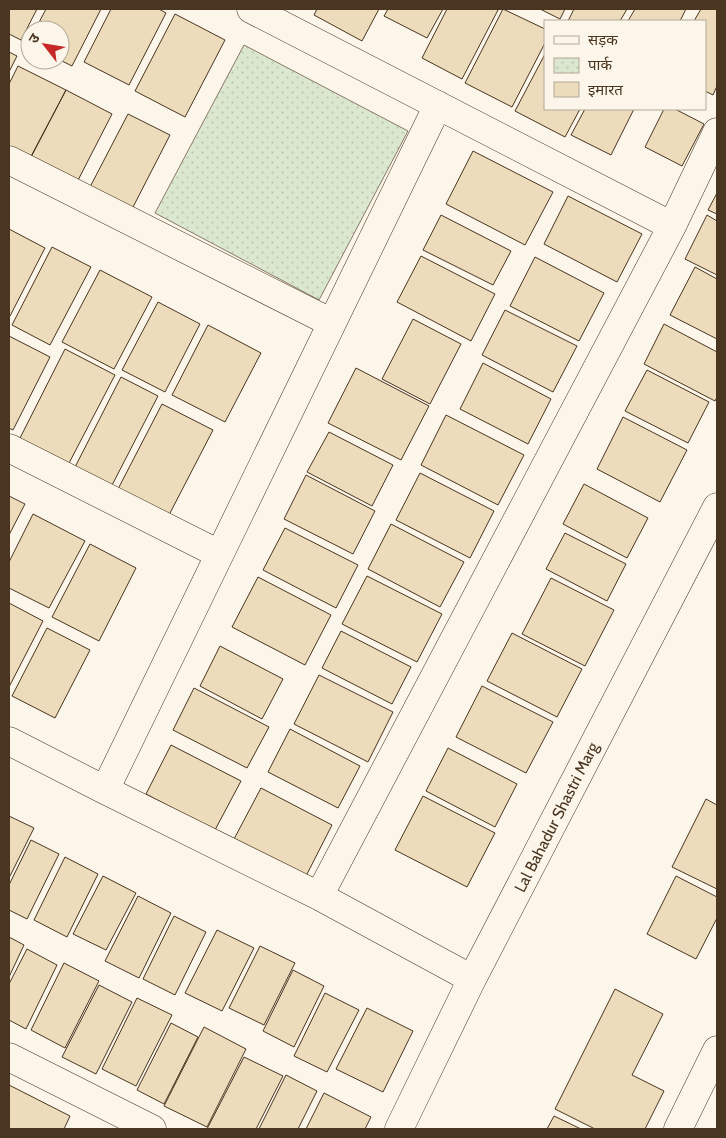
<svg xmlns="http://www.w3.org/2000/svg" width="726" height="1138" font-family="Cabin,'Noto Sans Devanagari',sans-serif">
<defs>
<pattern id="park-dots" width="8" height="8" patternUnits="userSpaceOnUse" patternTransform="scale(1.25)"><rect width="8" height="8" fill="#dce7d0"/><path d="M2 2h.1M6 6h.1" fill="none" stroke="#bec7b2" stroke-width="1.8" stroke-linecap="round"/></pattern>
</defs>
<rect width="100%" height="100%" fill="#fbf6e9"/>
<path fill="url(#park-dots)" stroke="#887966" d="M244,45L408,131L319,300L155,213Z"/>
<path fill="#ecdcbc" stroke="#4a3520" d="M9,9H37L21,40L9,34Z
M46,9H101L72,66L60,60V30H35Z
M111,9H159L166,13L129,85L84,62Z
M317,9H379L362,41L314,15Z
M388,9H443L427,38L384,16Z
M447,9H495L498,10L462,79L422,58Z
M503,9L545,29V43L512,107L465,83Z
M540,9H565L560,19Z
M574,9H627L620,21H568Z
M635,9H686L680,21H628Z
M701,9H717V86L713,95L705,91V21H694Z
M175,14L225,40L185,117L135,91Z
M9,52L17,56L9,72Z
M545,54V109H580L565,137L515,111Z
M18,66L66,90L28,162L9,152V84Z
M66,90L112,114L75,186L28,163Z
M585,109H634L611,155L571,135Z
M664,109H675L704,124L682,166L645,147Z
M128,114L170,135L132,209L90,187Z
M473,151L553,192L525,245L446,204Z
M717,193V214L708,210Z
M568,196L642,234L617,282L544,244Z
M441,215L511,251L493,285L423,250Z
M707,215L717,221V275L685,259Z
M9,229L45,248L10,316L9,315Z
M52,247L91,267L50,345L12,325Z
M421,256L495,294L471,341L397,302Z
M535,257L604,293L579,341L510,306Z
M695,267L717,279V339L670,315Z
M100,270L152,297L114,369L62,342Z
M158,302L200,324L165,392L122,370Z
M505,310L577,346L553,392L482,355Z
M413,319L461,344L430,404L382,379Z
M664,324L717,352V397L715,401L644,364Z
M208,325L261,353L225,422L172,395Z
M9,336L50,357L13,430L9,428Z
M65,349L115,375L68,465L19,440Z
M483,363L551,399L528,444L460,409Z
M356,368L429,406L401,460L328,423Z
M647,370L709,402L688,443L625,411Z
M121,377L158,396L109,491L72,473Z
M162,404L213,430L169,515L118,489Z
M446,415L524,455L498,505L421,465Z
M623,417L687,450L660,502L597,469Z
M329,432L393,465L372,506L307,472Z
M420,473L494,511L470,558L396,520Z
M306,475L375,511L353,554L284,519Z
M584,484L648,518L627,558L563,524Z
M9,496L25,504L9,535Z
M33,514L85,541L49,608L9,588V562Z
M391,524L464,562L440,607L368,569Z
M285,528L358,565L336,608L263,570Z
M565,533L626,564L607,601L546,569Z
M90,544L136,568L99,641L52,617Z
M367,576L442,614L417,662L342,624Z
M258,577L331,615L305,665L232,627Z
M551,578L614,610L585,666L522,634Z
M9,603L43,621L9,687Z
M47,628L90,650L55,718L12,696Z
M341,631L411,667L392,704L322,668Z
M512,633L582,669L557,717L487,681Z
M220,646L283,679L262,719L200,686Z
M319,675L393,712L368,762L294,724Z
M482,686L553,722L526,773L456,737Z
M194,688L269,727L247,768L173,730Z
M290,729L360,766L338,808L268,772Z
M171,745L241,781L215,830L146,794Z
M448,748L517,784L495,827L426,791Z
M261,788L332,825L305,878L233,841Z
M423,796L495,833L467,887L395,850Z
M706,799L717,805V889L672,867Z
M9,816L34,828L9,878Z
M31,840L59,854L27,919L9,910V885Z
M65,857L98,874L67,937L34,920Z
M103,876L136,893L106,950L73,934Z
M676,876L717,897V918L696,959L647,934Z
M138,896L171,913L139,978L105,961Z
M174,916L206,932L175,995L143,979Z
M217,930L254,948L222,1011L185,993Z
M9,937L24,945L9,977Z
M260,946L295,963L264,1025L229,1008Z
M27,949L57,965L26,1029L9,1020V984Z
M64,963L99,981L65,1048L31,1030Z
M293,970L324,986L294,1047L263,1031Z
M99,985L132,1002L96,1074L62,1057Z
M615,989L663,1014L632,1075L664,1091L645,1129H595L555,1109Z
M325,993L359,1010L327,1072L294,1056Z
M137,998L172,1015L136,1086L102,1069Z
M367,1008L413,1031L383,1092L336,1069Z
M171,1023L198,1037L164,1104L137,1090Z
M204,1027L246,1049L207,1127L164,1106Z
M244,1057L283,1076L256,1129H207Z
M286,1075L317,1091L298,1129H259Z
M9,1085L70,1116L64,1129H9Z
M324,1093L371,1117L365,1129H306Z
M554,1116L581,1129H547Z"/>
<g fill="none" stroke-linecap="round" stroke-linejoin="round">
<g stroke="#4a3520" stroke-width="29">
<path id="minor" d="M251,9L672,226
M9,160L332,323
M9,448L219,554
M9,741L105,790L319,896L472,979
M105,790L438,105
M319,896L672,226L717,132
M9,1057L152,1129
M399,1129L472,979L717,507
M678,1129L717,1050"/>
</g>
<use href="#minor" stroke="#fbf6e9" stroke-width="28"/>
</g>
<g text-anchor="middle" stroke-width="4" stroke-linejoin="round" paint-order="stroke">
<g font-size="16" fill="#4a3520" stroke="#fbf6e9">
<text transform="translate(556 817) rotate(-63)" y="6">Lal Bahadur Shastri Marg</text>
</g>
</g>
<rect width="726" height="1138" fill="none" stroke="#4a3520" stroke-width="20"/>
<rect x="544" y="20" width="162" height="90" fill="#fbf6e9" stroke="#b4a999"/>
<rect x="554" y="36" width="25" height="8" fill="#fbf6e9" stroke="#b4a999"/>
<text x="588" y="45" font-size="15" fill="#4a3520">सड़क</text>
<rect x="554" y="58" width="25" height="15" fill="url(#park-dots)" stroke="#b4a999"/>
<text x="588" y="70" font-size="15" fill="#4a3520">पार्क</text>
<rect x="554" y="82" width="25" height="15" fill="#ecdcbc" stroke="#b4a999"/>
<text x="588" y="95" font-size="15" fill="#4a3520">इमारत</text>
<g transform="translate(45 45) rotate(301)"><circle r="24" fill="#fbf6e9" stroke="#b4a999"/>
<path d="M0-4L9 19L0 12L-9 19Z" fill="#c62828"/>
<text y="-8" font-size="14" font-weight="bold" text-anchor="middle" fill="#4a3520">उ</text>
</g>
</svg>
